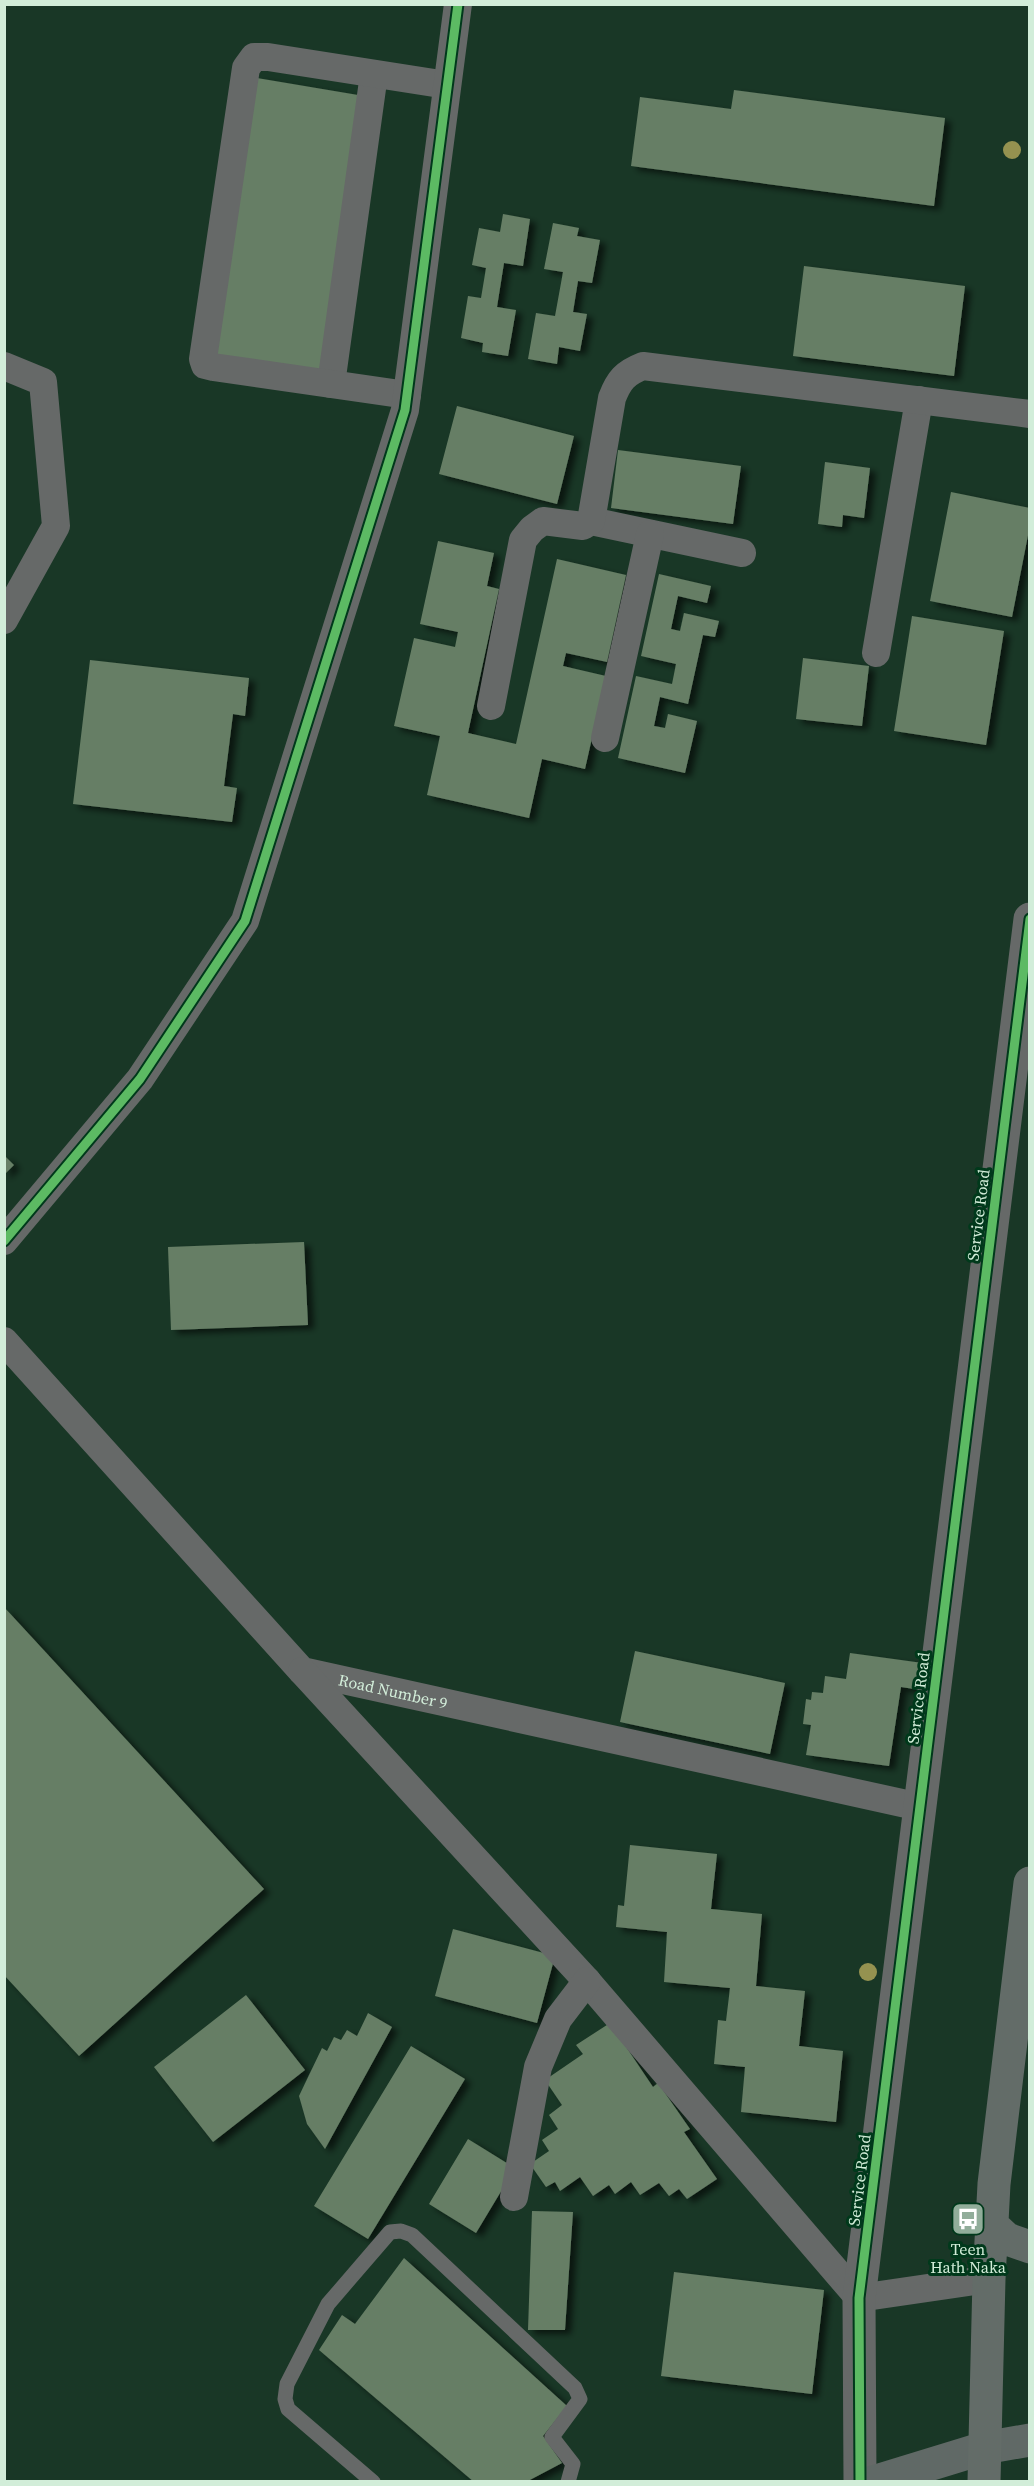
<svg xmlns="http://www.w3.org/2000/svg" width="1034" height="2486" font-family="'Source Serif 4',serif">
<defs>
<filter id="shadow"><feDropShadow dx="6" dy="4" stdDeviation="3" flood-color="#0009"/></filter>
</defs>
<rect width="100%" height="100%" fill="#193726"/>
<path fill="#667e65" filter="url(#shadow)" d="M257,78L364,96L319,378L211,361Z
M734,90L945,118L934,206L631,166L640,97L731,109Z
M503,214L530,219L523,266L504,263L497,307L516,310L508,356L482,352L483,343L461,338L468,296L481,298L486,268L472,265L479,228L500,232Z
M553,223L579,228L577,236L600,240L592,283L578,281L573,312L587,314L580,351L559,347L557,364L528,359L536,313L555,316L563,272L544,269Z
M804,266L965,286L954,376L793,356Z
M457,406L574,436L557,504L439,474Z
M618,450L741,466L733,524L611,508Z
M825,462L870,468L864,518L843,515L842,527L818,524Z
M951,492L1030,508V525L1012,617L930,601Z
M438,541L494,553L487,586L499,589L468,733L516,744L557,559L626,575L607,662L566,653L563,666L606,676L585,769L542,759L529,818L427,795L440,736L394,726L414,638L455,647L458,632L420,624Z
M659,574L711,586L707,603L678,596L671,629L680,631L684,613L719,621L715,637L703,635L688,704L660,697L654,726L665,728L668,714L697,721L685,773L618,758L636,676L672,684L676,664L641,656Z
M912,616L1004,631L986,745L894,731Z
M803,658L869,666L862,726L796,719Z
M90,660L249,678L245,716L233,714L224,786L237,788L232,822L73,804Z
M4,1155L14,1165L4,1175Z
M304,1242L308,1325L171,1330L168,1247Z
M4,1607L264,1889L79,2056L4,1975Z
M635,1651L785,1683L770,1754L620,1722Z
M850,1653L930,1664L927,1691L901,1687L889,1766L806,1755L811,1725L803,1724L806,1699L811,1700L812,1692L823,1693L825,1676L846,1679Z
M630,1845L717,1854L711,1909L762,1914L756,1986L805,1991L799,2046L843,2051L836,2122L741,2112L745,2067L714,2064L718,2020L726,2021L730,1988L664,1982L667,1932L616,1927L618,1905L624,1906Z
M453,1929L555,1956L537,2023L435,1996Z
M246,1995L305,2070L213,2142L154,2067Z
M368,2013L392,2027L325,2149L307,2124L299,2096L322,2048L327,2051L334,2037L341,2040L347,2030L357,2036Z
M610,2023L653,2087L658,2083L690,2129L684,2132L717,2179L687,2199L679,2189L669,2196L659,2183L640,2195L631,2182L615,2194L609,2185L593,2196L580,2177L560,2191L555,2182L546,2187L530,2164L549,2151L542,2140L558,2129L549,2115L562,2105L545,2080L583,2054L576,2045Z
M411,2046L465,2079L368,2239L314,2206Z
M468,2139L515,2168L476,2233L429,2204Z
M532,2211L573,2212L565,2330H528Z
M404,2258L567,2406L543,2436L562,2463L526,2482H474L319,2350L342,2315L355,2324Z
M674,2272L824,2290L812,2394L661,2376Z"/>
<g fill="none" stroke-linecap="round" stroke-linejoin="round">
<path stroke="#666968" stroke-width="15" d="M373,2482L288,2409L285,2399L287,2384L328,2304L390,2232L401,2231L412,2235L575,2388L580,2399L552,2437L573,2464L568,2482"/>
<g stroke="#666968" stroke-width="28">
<path d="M4,366L43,382L56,526L4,620"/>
<path d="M331,384L374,74"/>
<path d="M407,395L213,367L205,365L203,359L246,68L254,57H268L447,85"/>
<path d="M591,521L742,553"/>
<path d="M876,653L919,400"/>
<path d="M491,706L523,540L532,529L543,521L583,526L591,521L612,398C619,380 625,373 643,366L1030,414"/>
<path d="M605,738L650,534"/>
<path d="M4,1241L140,1079L245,921L405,410L458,4"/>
<path id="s1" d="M4,1341L302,1671L920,1807"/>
<path d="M302,1671L587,1981L859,2298L989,2279"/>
<path d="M514,2197L538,2067L558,2019L587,1981"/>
</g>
<path stroke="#666968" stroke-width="33" d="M860,2482L859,2298L1030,919"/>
<path stroke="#606966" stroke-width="33" d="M873,2482L984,2448L1030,2440"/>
<path stroke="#636c68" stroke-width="33" d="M992,2225L1007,2239L1030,2247
M984,2482L989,2279L994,2184L1030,1883"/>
<g stroke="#00391b" stroke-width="13">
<path id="cycleway" d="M4,1241L140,1079L245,921L405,410L458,4
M860,2482L859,2298L1030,919"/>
</g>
<use href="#cycleway" stroke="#5cba63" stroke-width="9"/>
</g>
<g fill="#959250">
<circle cx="1012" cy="150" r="9"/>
<circle cx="868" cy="1972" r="9"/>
</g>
<defs>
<g id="bus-square" transform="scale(1.725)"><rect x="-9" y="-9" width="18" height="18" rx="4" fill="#91ad9a" stroke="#00391b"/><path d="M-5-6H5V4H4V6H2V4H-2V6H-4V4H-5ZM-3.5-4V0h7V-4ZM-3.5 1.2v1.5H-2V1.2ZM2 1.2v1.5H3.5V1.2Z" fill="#fff"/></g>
</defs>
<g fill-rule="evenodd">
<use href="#bus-square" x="968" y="2219"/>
</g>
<g text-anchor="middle" stroke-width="6" stroke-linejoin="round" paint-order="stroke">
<g font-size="16" fill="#d2edd9" stroke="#00391b">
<text transform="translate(978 1215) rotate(-83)" y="6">Service Road</text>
<text dy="6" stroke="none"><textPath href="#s1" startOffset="538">Road Number 9</textPath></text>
<text transform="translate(918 1698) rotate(-83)" y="6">Service Road</text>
<text transform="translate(859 2180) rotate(-83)" y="6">Service Road</text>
</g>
<g font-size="16" fill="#d2edd9" stroke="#00391b">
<text x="968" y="2255">Teen<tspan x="968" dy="18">Hath Naka</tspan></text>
</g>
</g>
<rect width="1034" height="2486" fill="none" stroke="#d2edd9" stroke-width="12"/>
</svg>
